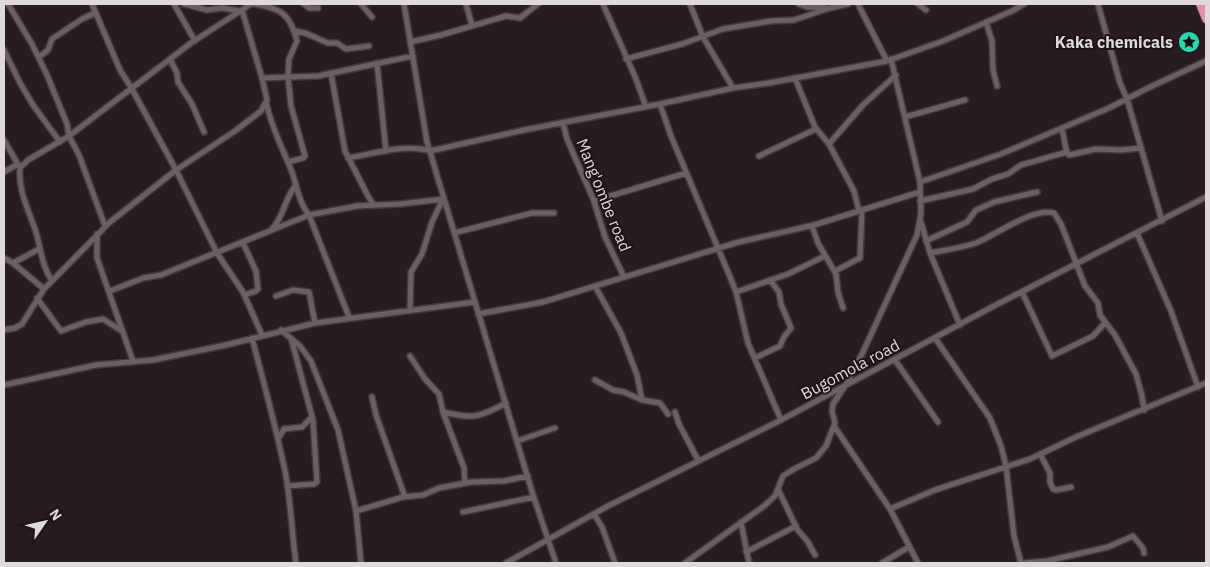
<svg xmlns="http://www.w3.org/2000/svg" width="1210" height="567" font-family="'IBM Plex Sans',sans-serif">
<rect width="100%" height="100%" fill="#261d21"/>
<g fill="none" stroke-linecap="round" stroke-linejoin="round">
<g stroke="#41393c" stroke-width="8">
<path id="minor" d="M8,4L32,44L47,75L67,124L69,136L79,155L105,226
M92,4L120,70L132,89L176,170L217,253L243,292L262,335
M174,4L195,41
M184,4L207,10L222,8L240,11
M254,4C280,8 290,13 297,41L289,59L288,76L291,106L305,156L303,158L288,162
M304,4L309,8H318
M361,4L372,17
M404,4L427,142L533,495L556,563
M466,4L472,25
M603,4L636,79L646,107
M690,4L703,37L733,88
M799,4L807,7L827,8
M858,4L887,61
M918,4L926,10
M1098,4L1120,83L1127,99L1162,221
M986,22L992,41L993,70L997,86
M295,31L305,33L328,43H337L346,49L369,46
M410,42L441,35L506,16L520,18L538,4
M4,50L20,83L33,105L60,142
M39,57L48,50L52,39L82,19L95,13
M170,59L177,73L178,82L192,104L204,132
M626,59L682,44L723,29L771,21L794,20L830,8L848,4
M377,63L386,151
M331,73L345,151L368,196L373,204
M262,78L318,76L413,56
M795,78L815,127L829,144L854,191L859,211
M266,102C272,129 282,147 292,172C297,186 299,203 309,215L349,317
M660,104L671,136L728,272L736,292L748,343L781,420
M905,117L965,100
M563,123L567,139L594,201L605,237L624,277
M1062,128L1066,149L1069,155L1096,149L1121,150L1141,148
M4,140L20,168
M829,144L863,105L896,75
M759,156L816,129
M348,158C372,154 407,143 430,151L524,130L660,104L733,88L769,83L887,61L943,41L1012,11L1024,4
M4,172L18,164
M920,182L1001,154L1109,108L1150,87L1206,61
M594,201L686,173
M920,201L973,189L992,179L1008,174L1021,165L1067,152
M921,222L930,253L960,325
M812,226L818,243L836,274L838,292L843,308
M270,231C284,218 284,199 296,185
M454,233L532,213H554
M1137,233L1171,311L1198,387
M97,234V258L133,361
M926,241L967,222L976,210L983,207L994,202L1037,192
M243,243L256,271L258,289L256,291L244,295
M930,253C945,250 961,248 976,243C996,235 1033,207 1054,213L1061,224L1085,286L1098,303L1100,315L1115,335L1136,374L1142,396L1144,410
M4,258L13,263L44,289
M13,263L39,249
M835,271L860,258L862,210
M52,281C41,265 41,247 35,229C28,209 18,190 20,168L28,160L69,136L191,43L251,4
M595,286L621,333L637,375L642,400
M110,291L143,278L161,275L309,215L357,206L400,204L444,199
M736,292L788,274L825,256
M1022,292L1052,356L1093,336L1105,323
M276,296L293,290L309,292L315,323
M37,298L61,331L86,322L103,319L122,331
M410,310L411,272L422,254L432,222L443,199
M478,314L543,302L739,242L814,225L920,192
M4,330L15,328L22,324L44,289L110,222L176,170L235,131L261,111L267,100L262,78L242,10
M281,330L300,346L311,361L338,430L356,511L361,563
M252,338C264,384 277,430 286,476C291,505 292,534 296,563
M935,338L990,418L1001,446L1006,466L1014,536L1021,563
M410,356L425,379L439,394L443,412L464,468L465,483
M755,358L780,346L784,337L791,328L781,304L779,292L770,280
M895,360L938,422
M595,380L613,390L624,392L642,400L660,403L668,414
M4,385L96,365L153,360L226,345L315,323L475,302
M372,397L376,415L405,497
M443,412C472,419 479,418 506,403
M675,412L679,424L698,460
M834,426L890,509L918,563
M278,439L284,429L302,427L312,417
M517,441L555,428
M1040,454L1050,473V482L1053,489L1057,490L1071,487
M287,486L314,484L317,482L313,420L291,338
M778,489L797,529L808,542L815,555
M890,509L935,490L1030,459L1076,437L1206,383
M356,511L403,497L423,495L439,488L471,482L504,481L528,476
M463,512L534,497
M594,514L602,527L615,563
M741,522L749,563
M746,552L796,526
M506,563L608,506L781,420L992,307L1206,197
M685,563L764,506L775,496L783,476L794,469L816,458L826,446L835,423L832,411L833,404L845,386L862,354L917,235L921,213L920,182L891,59
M882,563L909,547
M1024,563L1047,561L1108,547L1133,536L1143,548L1144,553"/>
</g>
<g stroke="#41393c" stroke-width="10">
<path id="highway" d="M1200,4L1206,19"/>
</g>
<use href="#minor" stroke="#6a5f64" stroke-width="5"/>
<use href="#highway" stroke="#e18eb4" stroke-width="8"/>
</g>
<defs>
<g id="sight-disc" transform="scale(1.125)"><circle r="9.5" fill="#2cd5ab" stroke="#1c1417"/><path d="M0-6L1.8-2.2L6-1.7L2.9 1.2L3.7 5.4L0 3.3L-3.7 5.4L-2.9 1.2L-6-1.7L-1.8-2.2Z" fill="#111"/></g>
</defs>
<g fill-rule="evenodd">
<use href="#sight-disc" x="1189" y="42"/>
</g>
<g text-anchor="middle" stroke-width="4" stroke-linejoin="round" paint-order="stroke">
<g font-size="16" font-weight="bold" fill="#e0d9dc" stroke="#1c1417" text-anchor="end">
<text x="1173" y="48">Kaka chemicals</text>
</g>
<g font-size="16" fill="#e0d9dc" stroke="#1c1417">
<text transform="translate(604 195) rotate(68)" y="6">Mang'ombe road</text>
<text transform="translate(850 369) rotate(-28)" y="6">Bugomola road</text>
</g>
</g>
<rect width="1210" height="567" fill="none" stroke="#e0d9dc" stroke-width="10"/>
<g transform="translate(45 522) rotate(56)" stroke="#1c1417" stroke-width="4" paint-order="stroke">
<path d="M0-4L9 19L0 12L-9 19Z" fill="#e0d9dc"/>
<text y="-8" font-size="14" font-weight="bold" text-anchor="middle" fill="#e0d9dc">N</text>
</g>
</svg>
